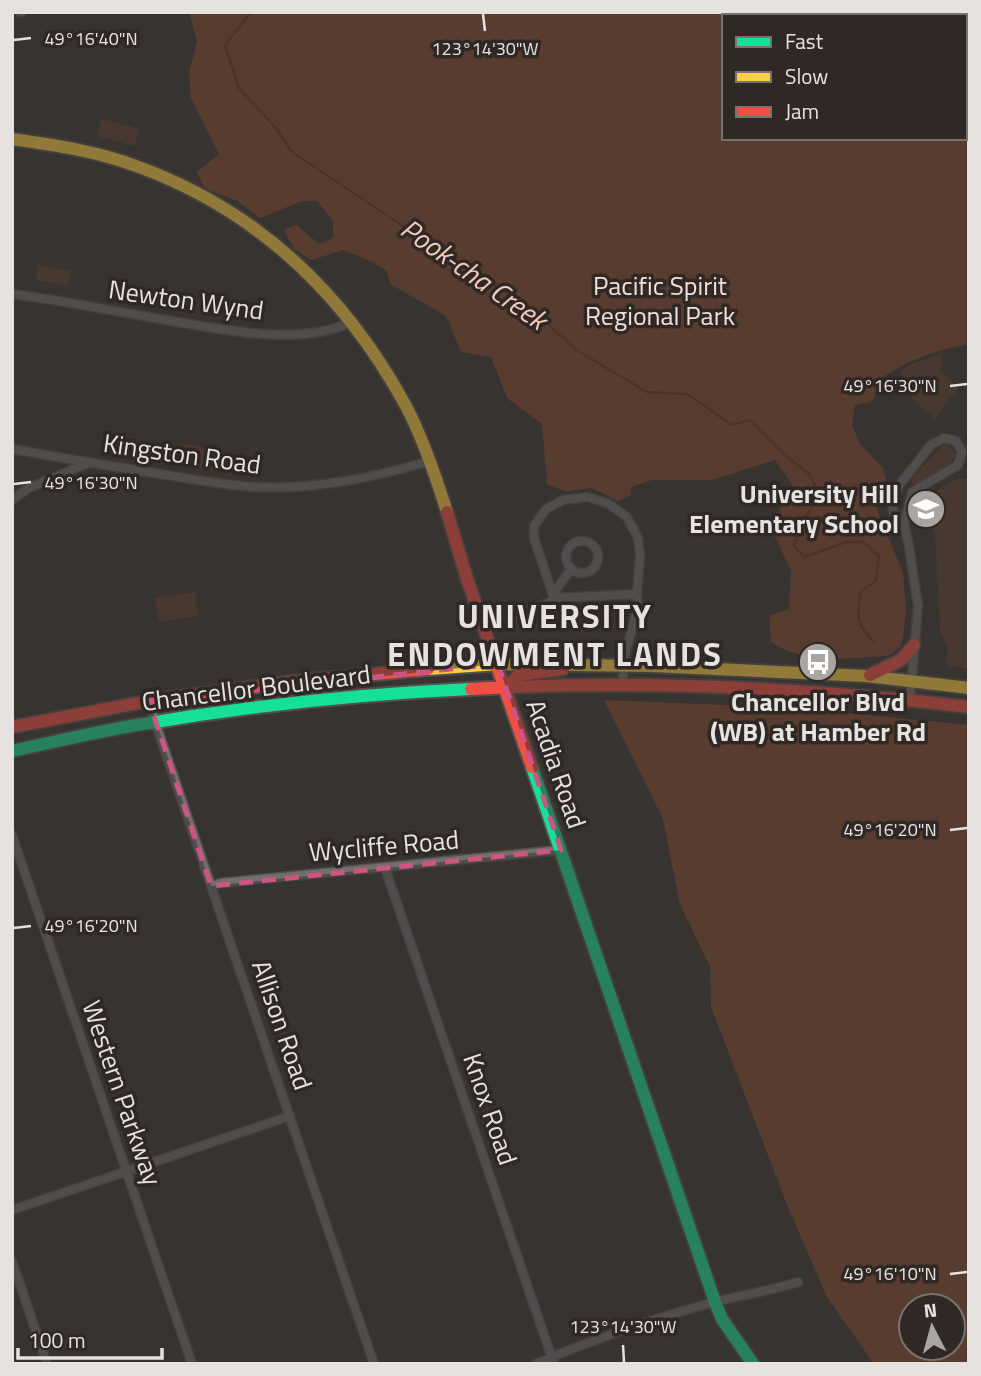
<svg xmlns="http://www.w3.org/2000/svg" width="981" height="1376" font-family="'Titillium Web',sans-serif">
<rect width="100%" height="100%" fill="#373331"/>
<path fill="#613e2f" d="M102,119L139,129L134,146L97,136Z
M38,265L71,271L68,286L36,280Z
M939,354L941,356L943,366L939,370L958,388L935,419L912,399L900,371L909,365Z
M180,443L222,451L218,472L176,464Z
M942,445C949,444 953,448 955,455L952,462L916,484H912V478Z
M957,479H969V669L950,666L946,661L948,647L940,631L936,546L931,501L938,490Z
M195,592L198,616L159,622L155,598Z"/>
<path fill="#7e472e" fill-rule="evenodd" d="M189,12H969V345C948,345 893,365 879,382C876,386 875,393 874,398L870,402L855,405L852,426L861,445L883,468L886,480L876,495L877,510L903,573L906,610L903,638L900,647L888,656L819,660L787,651L771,642L769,616L789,609L791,571L773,532L783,500L794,487L775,460L712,480H652L631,487V495L618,501L591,488L566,492L547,484L542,424L507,398L491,357L461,352L446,316L390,284L387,271L372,262L344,250L311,260L294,249L284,230L296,224L319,244L333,238V221L317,201H302L260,218L237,201L205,188L197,172L219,154L191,98L189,72L197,42ZM724,16H965V138H724Z
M604,700L798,708L969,725V1364H874L827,1297L787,1205L711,1007L710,966L680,905L663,819ZM911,1306H953V1348H911Z"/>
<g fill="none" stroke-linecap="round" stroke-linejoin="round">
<path stroke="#6a3318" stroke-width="2.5" d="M251,12L225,45L239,88L275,127L292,152L443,253L524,303L578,351L647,392L687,394L732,425L750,420L786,456L809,474L814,483L820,497L800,524L794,546L804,557L847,542H863L879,556L876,581L861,591C856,618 856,623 875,643"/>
<g stroke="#534f4d" stroke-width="11">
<path id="street" d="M20,12H22
M12,294C66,301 119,312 172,321C225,330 303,347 353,321
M12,449C61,458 110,466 160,474C191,479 223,485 255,487C314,490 373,478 429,461
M12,500L27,489L88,463
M904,524L893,512L892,500L900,484L931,445L944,438L956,441L962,452L958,465L912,492L904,524L909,546L918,606L910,699
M566 557a16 16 0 1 1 32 0a16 16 0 1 1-32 0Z
M554,598L534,538V526L546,509L563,500L588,497L609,504L627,517L638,538L640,556L637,594L638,607L625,654L622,686
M554,598L637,594
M484,628L550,602L554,598L556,590L571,569
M149,701L155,722L374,1364
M12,835L192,1364
M385,868L554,1364
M211,886L221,883L561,850
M12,1210L290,1116
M12,1261L47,1364
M536,1364C593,1339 653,1319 714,1302C741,1295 770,1291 798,1282"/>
</g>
<g stroke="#534f4d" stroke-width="16">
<path id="fast" d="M12,751C54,742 95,732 137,725C247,706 359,694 471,689
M532,767L715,1302L722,1319L753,1364"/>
</g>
<g stroke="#534f4d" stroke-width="16">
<path id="slow" d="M12,139C54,145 96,151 136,166C258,210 346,295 407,408C424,441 436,477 447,512
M428,669L498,664L651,666L866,676L969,688"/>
</g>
<g stroke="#534f4d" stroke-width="16">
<path id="jam" d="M447,512L467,579L532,767
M870,675L901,660L914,645
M506,687L519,675L563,669
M471,689C637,680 804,687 969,707
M12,727L149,701L289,682L428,669"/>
</g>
<use href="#street" stroke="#726e6d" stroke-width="8"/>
<use href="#fast" stroke="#16e098" stroke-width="12"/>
<use href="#slow" stroke="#ffcf43" stroke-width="12"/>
<use href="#jam" stroke="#f24e42" stroke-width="12"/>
</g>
<path d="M0 0H981V1376H0ZM498,664L561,850L211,886L149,701Z" fill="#373331" fill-opacity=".55" fill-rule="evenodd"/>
<path fill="none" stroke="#cd5583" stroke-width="5" stroke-dasharray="14 9" stroke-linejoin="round" d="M498,664L561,850L211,886L149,701Z"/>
<path fill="none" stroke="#e6e2e0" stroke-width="2.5" d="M483,14L485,31M14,40L31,38M950,386L967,384M14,484L31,482M950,830L967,828M14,928L31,926M950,1274L967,1272M623,1345L624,1362"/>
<defs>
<g id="school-disc" transform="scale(2.0125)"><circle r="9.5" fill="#a9a5a3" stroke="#2f2825"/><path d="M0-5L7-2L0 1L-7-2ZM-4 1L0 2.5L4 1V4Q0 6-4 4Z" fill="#fff"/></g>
<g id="bus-disc" transform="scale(2.0125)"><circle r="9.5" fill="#a9a5a3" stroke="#2f2825"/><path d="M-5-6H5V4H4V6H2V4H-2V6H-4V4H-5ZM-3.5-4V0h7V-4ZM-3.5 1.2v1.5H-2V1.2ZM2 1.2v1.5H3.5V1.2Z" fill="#fff"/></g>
</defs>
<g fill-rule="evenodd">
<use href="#school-disc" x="926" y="509"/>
<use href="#bus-disc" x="818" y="662"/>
</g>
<g text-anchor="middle" stroke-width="7" stroke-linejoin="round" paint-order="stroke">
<g font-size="26" fill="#f3dfd7" stroke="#2f2825">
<text x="660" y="295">Pacific Spirit<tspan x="660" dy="30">Regional Park</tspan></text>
</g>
<g font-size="26" fill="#e6e2e0" stroke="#2f2825">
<text transform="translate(186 300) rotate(8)" y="9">Newton Wynd</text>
<text transform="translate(182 454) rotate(8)" y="9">Kingston Road</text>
<text transform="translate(256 688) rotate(-7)" y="9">Chancellor Boulevard</text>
<text transform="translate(556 764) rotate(71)" y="9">Acadia Road</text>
<text transform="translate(384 846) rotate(-5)" y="9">Wycliffe Road</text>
<text transform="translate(282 1025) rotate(71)" y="9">Allison Road</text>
<text transform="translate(122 1093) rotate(71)" y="9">Western Parkway</text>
<text transform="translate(490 1109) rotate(71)" y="9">Knox Road</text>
</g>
<g font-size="26" font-weight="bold" fill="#e6e2e0" stroke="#2f2825" text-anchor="end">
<text x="899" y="503">University Hill<tspan x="899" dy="30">Elementary School</tspan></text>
<text x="818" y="711" text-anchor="middle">Chancellor Blvd<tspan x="818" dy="30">(WB) at Hamber Rd</tspan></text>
</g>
<g font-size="28" font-style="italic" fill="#f3ccbb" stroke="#2f2825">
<text transform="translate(474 274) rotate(35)" y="10">Pook-cha Creek</text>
</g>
<g font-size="33" font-weight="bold" letter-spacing="2" fill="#e6e2e0" stroke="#2f2825">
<text x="555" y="628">UNIVERSITY<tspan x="555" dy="38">ENDOWMENT LANDS</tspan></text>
</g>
</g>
<g font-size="18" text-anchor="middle" fill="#e6e2e0" stroke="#2f2825" stroke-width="7" stroke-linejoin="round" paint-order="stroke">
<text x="91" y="45">49°16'40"N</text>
<text x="485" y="55">123°14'30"W</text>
<text x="890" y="392">49°16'30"N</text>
<text x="91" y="489">49°16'30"N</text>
<text x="890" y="836">49°16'20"N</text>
<text x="91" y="932">49°16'20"N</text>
<text x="890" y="1280">49°16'10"N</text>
<text x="623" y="1333">123°14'30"W</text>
</g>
<rect width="981" height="1376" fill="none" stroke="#e6e2e0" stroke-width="28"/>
<rect x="722" y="14" width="245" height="126" fill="#2f2825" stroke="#787270" stroke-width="2"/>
<rect x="736" y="37" width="35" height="10" fill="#16e098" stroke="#787270" stroke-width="2"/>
<text x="785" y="49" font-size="21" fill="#e6e2e0">Fast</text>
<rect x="736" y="72" width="35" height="10" fill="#ffcf43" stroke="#787270" stroke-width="2"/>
<text x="785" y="84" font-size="21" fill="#e6e2e0">Slow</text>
<rect x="736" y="107" width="35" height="10" fill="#f24e42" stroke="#787270" stroke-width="2"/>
<text x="785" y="119" font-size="21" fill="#e6e2e0">Jam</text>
<g transform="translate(932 1327) rotate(354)"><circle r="33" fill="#2f2825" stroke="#787270" stroke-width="2"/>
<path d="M0-5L12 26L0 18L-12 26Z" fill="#a9a5a3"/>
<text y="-10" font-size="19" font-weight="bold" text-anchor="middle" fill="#e6e2e0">N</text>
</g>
<path d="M18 1348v10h144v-10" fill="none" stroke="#e6e2e0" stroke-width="3.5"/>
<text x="28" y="1348" font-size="21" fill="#e6e2e0" stroke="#2f2825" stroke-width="5" paint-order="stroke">100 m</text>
</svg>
